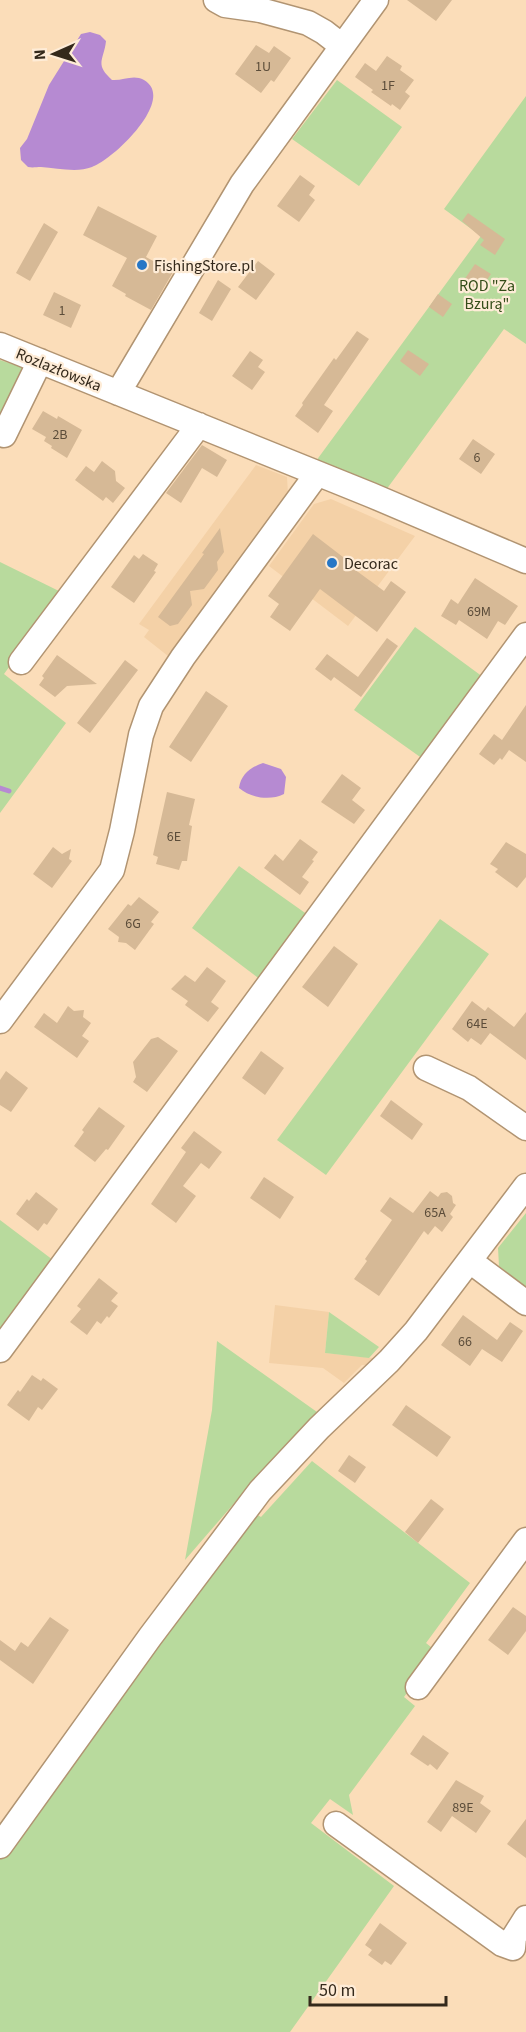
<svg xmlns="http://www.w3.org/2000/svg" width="526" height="2032" font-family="'Source Sans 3',sans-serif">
<rect width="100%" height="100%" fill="#fbddb9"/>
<path fill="#f4d1a7" d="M256,465L287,477L288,494L168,656L144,637L149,630L139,624Z
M331,499L415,536L348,626L269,566L314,504Z
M275,1305L329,1312L325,1353L383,1359L375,1366L362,1365L344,1383L323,1368L269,1363Z"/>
<path fill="#b8da9d" d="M337,80L402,127L359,186L292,139Z
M526,96V344L504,329L386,490L316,461L481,236L444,209Z
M0,360L24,368L0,415Z
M0,562L63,593L4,674L66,723L0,813Z
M415,627L483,677L423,759L354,710Z
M239,866L308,915L261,980L192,928Z
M440,919L489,954L326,1175L277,1140Z
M526,1213V1287L499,1266L498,1248Z
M0,1220L53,1260L0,1332Z
M329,1312L379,1347L369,1358L325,1353Z
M217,1341L317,1412L275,1456L185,1560L212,1410Z
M312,1461L470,1583L426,1643L437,1652L404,1697L415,1706L349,1795L353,1815L330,1799L311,1823L394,1886L290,2032H0V1854L252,1512L261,1517Z"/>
<path fill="#b68ad2" d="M90,32L100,35L106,41C104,60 94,64 112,80C123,81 133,74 144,80C177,99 113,160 92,167C77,173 57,168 41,167C36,167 33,168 28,167L21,160L20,148L27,139L49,85L81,34Z
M263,763L281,769L286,777L284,794C270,801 251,798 239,788C241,774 251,767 263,763Z"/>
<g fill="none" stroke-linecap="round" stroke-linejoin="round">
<path stroke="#b68ad2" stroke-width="5" d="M0,788L9,791"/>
</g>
<path fill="#d6b996" d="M407,0H452L436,21Z
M256,45L269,53L274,46L291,58L274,82L271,80L261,93L235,74Z
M387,56L402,66L400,70L414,80L405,92L410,96L400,110L392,104L391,106L371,92L373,90L355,77L365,63L376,71Z
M300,175L315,186L309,195L315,200L299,222L277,206Z
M98,206L157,236L146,257L173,272L151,310L125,296L126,294L112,286L127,258L83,235Z
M468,213L505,239L495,255L480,245L484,240L462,221Z
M44,223L58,232L30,281L16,273Z
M258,261L275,274L256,300L238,287Z
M475,264L491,274L480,290L464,280Z
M218,280L231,289L212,321L199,313Z
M54,292L81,305L71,328L43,315Z
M438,294L452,304L443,317L429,307Z
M357,331L369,339L324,405L333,411L318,433L295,416L303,405L302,403L334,358L336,360Z
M408,350L429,364L420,376L400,361Z
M250,351L263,360L258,367L265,372L252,390L232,376Z
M43,411L57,419L58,416L82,430L67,458L51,448L52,446L44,441L46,437L32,429Z
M473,439L495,454L481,474L459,459Z
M202,445L227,460L217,477L202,468L181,503L166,493Z
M102,461L115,471L116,481L125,488L113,503L106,497L103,501L75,480L86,466L94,472Z
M220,528L224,552L217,562L218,570L204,589L190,591L192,605L178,624L170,626L158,617L204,554L202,553Z
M313,534L356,567L354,569L384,591L391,581L406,592L377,632L320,589L290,631L270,617L279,604L268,596Z
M143,554L158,564L154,571L156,572L134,603L111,587L134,555L139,559Z
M475,578L518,606L505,625L498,621L487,639L459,620L456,625L441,616L451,599L458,604Z
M387,638L398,646L361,697L334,677L331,681L315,669L327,654L358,677Z
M57,655L97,684L67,686L55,697L39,685L44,678L42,676Z
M125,660L138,670L90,733L77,723Z
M206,691L228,706L191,762L169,747Z
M526,705V762L509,750L502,760L500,758L494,765L479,754L494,734L502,740Z
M342,774L361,788L352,800L365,810L354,824L321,802Z
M167,792L195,799L189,825L192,826L187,861H182L179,870L156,864L158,857L153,855Z
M300,839L318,852L312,860L314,861L302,877L309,882L300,895L264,868L275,854L283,861Z
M506,842L526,854V877L517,888L495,872L498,869L490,864Z
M53,847L62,854L71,849L69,859L72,861L52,888L33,874Z
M139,897L159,912L151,922L154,924L135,950L126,943L118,942L119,937L108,929L128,904L131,906Z
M334,946L358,964L328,1007L302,987Z
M207,967L226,981L211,1002L219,1008L208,1022L185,1005L188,1001L171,989L185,975L195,982Z
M472,1001L485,1011L488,1007L514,1027L526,1012V1060L490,1033L481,1045L471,1038L468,1042L452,1029Z
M68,1006L74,1011L84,1010L83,1017L91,1023L82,1036L89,1041L77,1058L34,1027L44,1013L57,1023Z
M158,1037L178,1051L147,1092L133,1082L136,1077L133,1062L151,1039Z
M261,1051L284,1068L265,1095L242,1078Z
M6,1071L28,1088L11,1112L0,1105V1080Z
M391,1100L423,1124L412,1140L380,1116Z
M99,1107L125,1126L108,1150L106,1149L95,1162L74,1146L84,1132L82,1130Z
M194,1131L222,1152L209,1169L201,1163L183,1186L196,1196L176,1223L151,1204L186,1152L181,1148Z
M264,1177L294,1197L280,1219L250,1198Z
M430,1191L438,1197L441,1193L447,1192L452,1196L453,1203L456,1205L450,1214L453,1217L442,1232L435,1226L428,1235L424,1231L379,1296L354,1279L367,1261L365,1259L392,1220L380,1211L390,1197L413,1213Z
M36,1192L58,1209L47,1225L44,1223L38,1231L16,1214L27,1199L29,1201Z
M99,1278L118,1293L111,1301L118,1306L109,1318L107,1316L101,1324L97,1321L87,1335L70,1322L81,1309L77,1306Z
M463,1315L497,1340L510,1322L523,1331L502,1362L482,1349L470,1366L441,1345Z
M32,1375L41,1381L43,1378L58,1389L42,1410L38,1407L29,1421L7,1405L18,1390L20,1392Z
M406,1405L451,1437L437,1457L392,1425Z
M349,1455L366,1467L355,1483L338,1471Z
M431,1499L444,1509L418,1543L405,1532Z
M513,1607L526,1616V1631L508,1655L488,1640Z
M50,1617L69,1630L33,1684L0,1660V1640L15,1651L21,1642L28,1647Z
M423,1735L449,1753L437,1770L430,1764L428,1766L410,1754Z
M456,1780L484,1796L480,1803L491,1811L476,1833L452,1816L441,1832L427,1822Z
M526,1819V1858L507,1844Z
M380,1923L407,1943L391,1965L385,1961L382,1965L368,1955L372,1950L365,1945Z"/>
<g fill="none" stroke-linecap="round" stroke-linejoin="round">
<g stroke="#b19472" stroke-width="27">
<path id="minor" d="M216,0L225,5L260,10L308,23L324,32L342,46
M0,345L371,495L526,561
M118,393L242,184L376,0
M4,435L40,361
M21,662L199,425
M0,1021L112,870L122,831L141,735L151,706L183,657L317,474
M426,1068L469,1088L526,1128
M470,1261L526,1303
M0,1350L526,635
M418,1687L526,1540
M336,1824L502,1944L513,1948L514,1937L526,1918
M0,1846L150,1637L260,1491L319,1428L389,1361L416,1331L526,1186"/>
</g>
<use href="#minor" stroke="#fff" stroke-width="24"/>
</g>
<g fill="#2777c6" stroke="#feecd7" stroke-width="2">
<circle cx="142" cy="265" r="6"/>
<circle cx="332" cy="563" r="6"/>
</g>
<g text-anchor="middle" stroke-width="4.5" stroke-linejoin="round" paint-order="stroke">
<g font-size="14" fill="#5c4d3a">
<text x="263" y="71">1U</text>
<text x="388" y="90">1F</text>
<text x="62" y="315">1</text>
<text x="60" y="439">2B</text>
<text x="477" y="462">6</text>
<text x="479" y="616">69M</text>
<text x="174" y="841">6E</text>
<text x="133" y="928">6G</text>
<text x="477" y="1028">64E</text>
<text x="435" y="1217">65A</text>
<text x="465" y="1346">66</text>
<text x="463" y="1812">89E</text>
</g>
<g font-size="16" fill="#34291b" stroke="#feecd7" text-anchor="start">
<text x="154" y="271">FishingStore.pl</text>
<text x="344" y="569">Decorac</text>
</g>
<g font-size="16" fill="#334d18" stroke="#feecd7">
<text x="487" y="291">ROD "Za<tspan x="487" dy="18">Bzurą"</tspan></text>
</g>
<g font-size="16" fill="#34291b" stroke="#feecd7">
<text transform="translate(59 369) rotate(22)" y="6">Rozlazłowska</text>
</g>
</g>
<g transform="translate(54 54) rotate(267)" stroke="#feecd7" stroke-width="4.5" paint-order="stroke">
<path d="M0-4.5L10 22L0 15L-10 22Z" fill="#34291b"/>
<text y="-9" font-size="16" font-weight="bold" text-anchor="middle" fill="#34291b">N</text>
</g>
<path d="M310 1996v9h136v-9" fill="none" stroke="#34291b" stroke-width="3"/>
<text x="319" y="1996" font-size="18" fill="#34291b" stroke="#feecd7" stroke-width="4.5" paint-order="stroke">50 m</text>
</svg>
